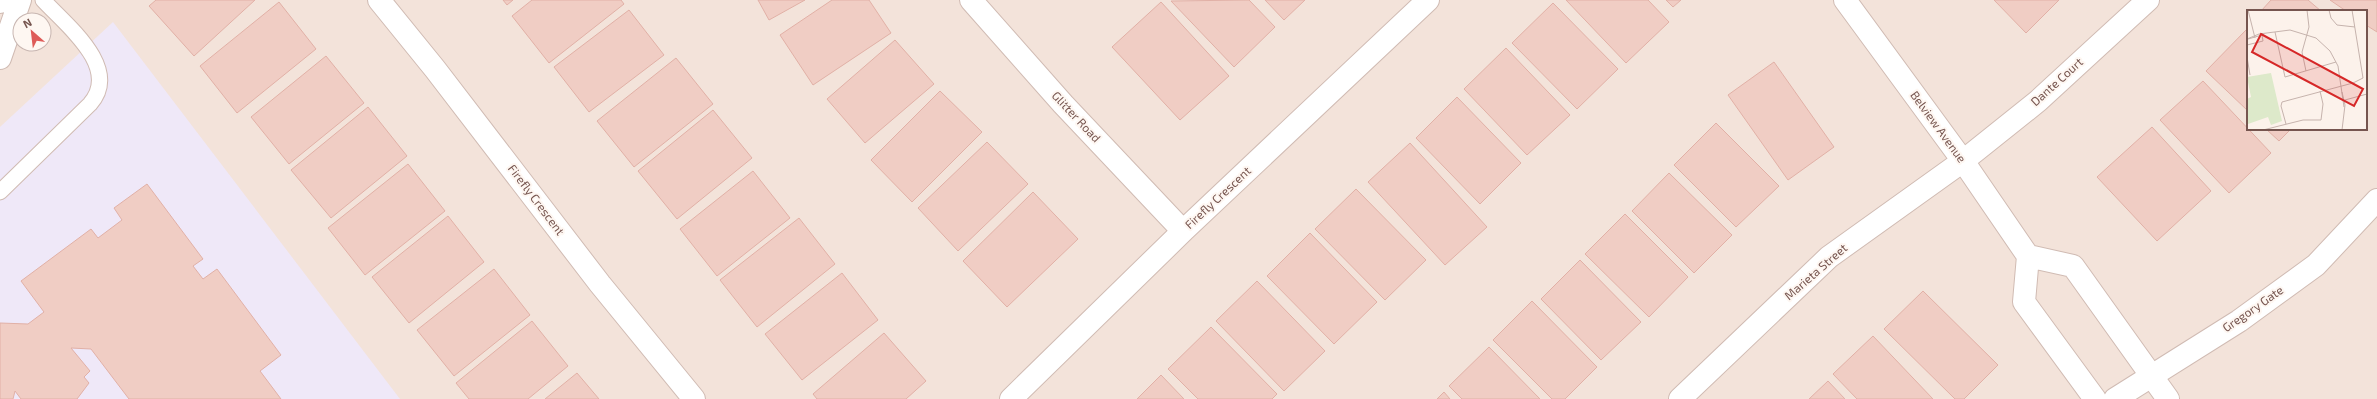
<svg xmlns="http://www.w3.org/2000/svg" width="2377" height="399" font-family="'Exo 2',sans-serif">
<rect width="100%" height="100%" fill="#fcf2eb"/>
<path fill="#f3e3da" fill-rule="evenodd" d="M0,0H2377V399H0ZM2248,11H2366V129H2248ZM20,20H44V44H20Z"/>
<path fill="#efe8f8" d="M113,22L400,399H0V127Z"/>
<path fill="#f0cdc4" stroke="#e1b0a6" d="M156,0H255L194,56L149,6Z
M503,0H513L507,5Z
M532,0H621L624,4L549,63L512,16Z
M758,0H805L769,20Z
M832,0H869L891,33L813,85L780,35Z
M1249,0L1275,27L1234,67L1171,1Z
M1265,0H1305L1284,20Z
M1566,0H1648L1669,22L1626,63Z
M1666,0H1681L1673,7Z
M1994,0H2059L2026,33Z
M2271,0H2308L2321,11H2261Z
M2330,0H2377V32L2366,25V11H2346Z
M279,2L316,49L237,113L200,66Z
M1161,2L1229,76L1180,120L1112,47Z
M1553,3L1618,69L1577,109L1512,43Z
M629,10L664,55L589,112L554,67Z
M2246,30L2248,32V111L2206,71Z
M895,40L934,84L865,143L827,99Z
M1506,48L1570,115L1527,155L1464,89Z
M326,56L364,103L289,164L251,117Z
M676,58L713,104L634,167L597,121Z
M1774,62L1834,147L1788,180L1728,95Z
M2203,81L2271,153L2229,193L2160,120Z
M940,91L982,132L912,202L871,160Z
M1457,97L1521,163L1480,204L1416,138Z
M368,107L407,156L331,218L291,170Z
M713,110L752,158L677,219L638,171Z
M1716,123L1779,186L1736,227L1674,165Z
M2152,127L2211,191L2157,241L2097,177Z
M2266,129H2291L2279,141Z
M987,142L1028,184L958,251L918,208Z
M1410,143L1487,227L1445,265L1368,182Z
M408,164L445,211L365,275L328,228Z
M753,171L790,218L717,276L680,229Z
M1669,173L1732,235L1694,273L1632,211Z
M147,184L203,259L193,266L203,279L217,269L281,355L260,371L281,399H129L91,349L71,348L90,371L84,377L89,383L77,399H21L15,391L13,399H0V323L28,324L44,312L21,281L91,229L98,238L122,220L114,208Z
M1356,189L1426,260L1385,300L1315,229Z
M1033,192L1078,239L1007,307L963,261Z
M1625,214L1688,277L1649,317L1585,254Z
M448,216L484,262L409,323L372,277Z
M799,218L835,264L757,327L720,280Z
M1310,233L1377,302L1334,344L1267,276Z
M1580,260L1641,322L1601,360L1541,299Z
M494,269L530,315L454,376L417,330Z
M842,273L878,320L802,380L765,334Z
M1257,281L1325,351L1284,391L1216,321Z
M1923,291L1998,365L1964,399H1955L1884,329Z
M1532,301L1597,367L1565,399H1552L1493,340Z
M532,321L568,366L528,399H469L456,383Z
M1211,327L1277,394L1272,399H1198L1168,369Z
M884,333L926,381L906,399H817L813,394Z
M1873,336L1933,399H1857L1833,374Z
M1489,347L1540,399H1462L1449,386Z
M577,373L599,399H545Z
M1161,375L1184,399H1137Z
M1828,381L1845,399H1809Z
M1444,392L1450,399H1437Z"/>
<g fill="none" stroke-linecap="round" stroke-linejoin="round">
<g stroke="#d0bbb3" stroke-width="17">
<path id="service" d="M0,192L90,104C122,68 66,25 43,0"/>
</g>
<g stroke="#d0bbb3" stroke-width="24">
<path id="minor" d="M379,0L435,69L600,284L694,399
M971,0L1063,104L1183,231
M1011,399L1183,231L1428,0
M1680,399L1829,257L1963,161L2038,101L2148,0
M2115,399L2239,321L2316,265L2377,200"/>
</g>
<g stroke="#d0bbb3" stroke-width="24">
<path id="tertiary" d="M1845,0L1963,161L2028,256L2024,302L2095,399
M0,2L7,0
M0,58L20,0
M2028,256L2073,266L2168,399"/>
</g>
<use href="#service" stroke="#fff" stroke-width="15"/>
<use href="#minor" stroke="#fff" stroke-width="22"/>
<use href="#tertiary" stroke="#fff" stroke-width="22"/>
</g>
<g text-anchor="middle" stroke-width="4" stroke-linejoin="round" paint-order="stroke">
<g font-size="12" fill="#76554f" stroke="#fef7f2">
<text transform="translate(2057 82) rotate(-42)" y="4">Dante Court</text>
<text transform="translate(1076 117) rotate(47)" y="4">Glitter Road</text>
<text transform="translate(1938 127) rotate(54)" y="4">Belview Avenue</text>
<text transform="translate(1218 198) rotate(-43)" y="4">Firefly Crescent</text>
<text transform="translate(536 200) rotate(53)" y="4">Firefly Crescent</text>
<text transform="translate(1816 272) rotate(-41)" y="4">Marieta Street</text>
<text transform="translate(2253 309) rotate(-35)" y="4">Gregory Gate</text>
</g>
</g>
<g transform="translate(2247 10)">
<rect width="120" height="120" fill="#fcf2eb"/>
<path d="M24,63L35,111L24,115L21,107L1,114L0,89L4,87L0,67Z" fill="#dde9ca"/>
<path fill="none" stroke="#c6b3ad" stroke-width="1" d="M1,0L8,28M82,0L84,8L90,15L108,17M28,22L38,67L89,52M0,29L12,24L43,20L69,28L83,41L91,56L97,97M1,29L15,25M0,35L16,31L15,25M0,47L3,65M59,61L55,42L62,17L60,0M98,90L120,84M39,114L34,96L35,92L106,73L116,68L105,0M16,120L56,110H74L76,94L73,81M95,120L98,95L95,82"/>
<path fill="#d62828" fill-opacity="0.15" stroke="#d62828" stroke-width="2" d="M14,24L116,79L107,96L5,42Z"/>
<rect width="120" height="120" fill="none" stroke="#76554f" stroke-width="2"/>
</g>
<g transform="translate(32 32) rotate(332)"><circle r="19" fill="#fef7f2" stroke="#c8b6b1"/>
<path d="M0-3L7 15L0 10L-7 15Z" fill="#de5b58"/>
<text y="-6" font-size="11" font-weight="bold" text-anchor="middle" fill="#76554f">N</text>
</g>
</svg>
